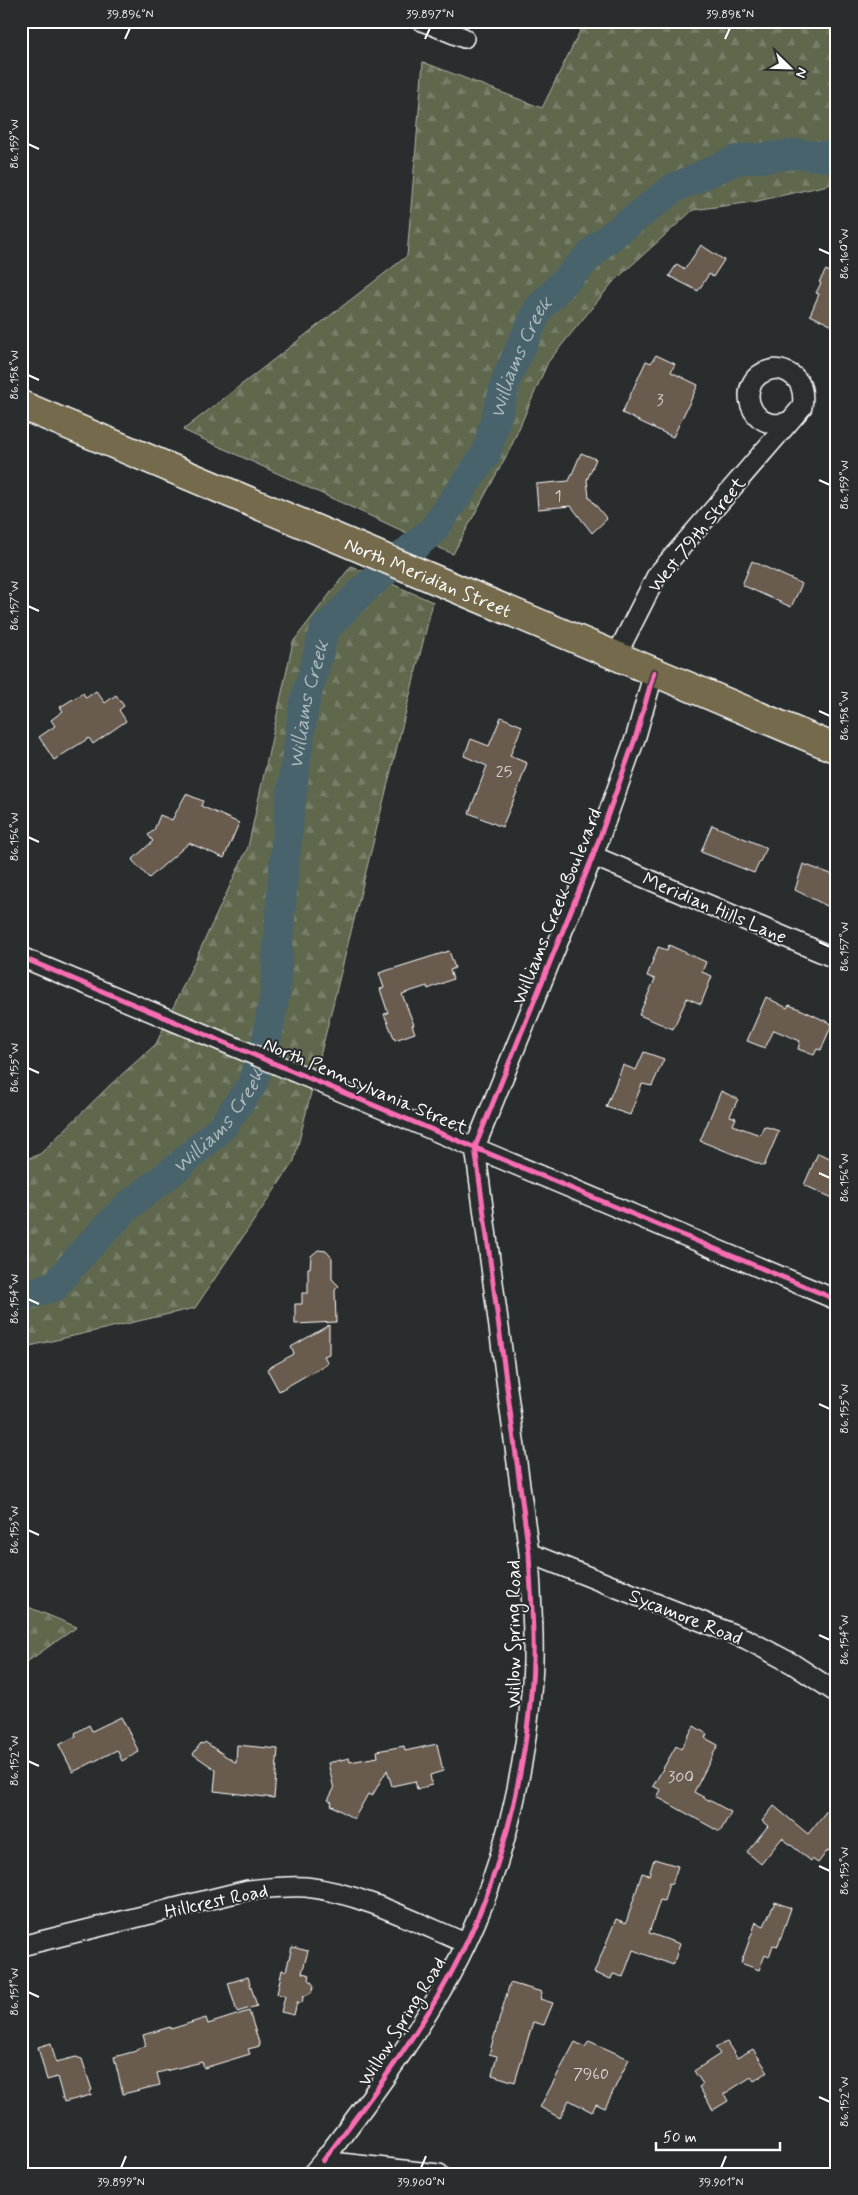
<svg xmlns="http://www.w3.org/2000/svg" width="858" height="2195" font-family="Mynerve,sans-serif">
<defs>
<pattern id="forest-firs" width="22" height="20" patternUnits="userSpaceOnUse" patternTransform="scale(1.25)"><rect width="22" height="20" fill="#5f684e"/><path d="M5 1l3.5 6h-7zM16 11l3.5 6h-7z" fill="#777f69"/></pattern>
</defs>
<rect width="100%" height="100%" fill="#2a2d2e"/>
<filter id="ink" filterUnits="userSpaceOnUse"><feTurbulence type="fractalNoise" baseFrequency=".02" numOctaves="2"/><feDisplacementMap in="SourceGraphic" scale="10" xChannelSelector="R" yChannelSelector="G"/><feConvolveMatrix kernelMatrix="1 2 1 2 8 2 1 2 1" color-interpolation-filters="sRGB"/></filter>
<g filter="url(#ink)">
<path fill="url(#forest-firs)" stroke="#afb4a6" d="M585,21H837V183L753,202L693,210L613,282L548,362L510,449L453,554L183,430L407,256L423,62L542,108Z
M351,566L433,602L294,1161L195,1308L21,1348V1161L40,1154L109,1086L156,1044L248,847L293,642Z
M21,1604L77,1627L21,1666Z"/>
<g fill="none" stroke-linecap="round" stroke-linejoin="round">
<path stroke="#48646d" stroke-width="30" id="s1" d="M21,1296L55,1286L85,1250L128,1206L180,1165L223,1126L252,1084L267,1038L275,993L282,888L292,789L304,705L325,629L362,591L433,530L486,454L508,375L539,308L601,244L674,188L736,160L798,154L837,158"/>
</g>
<path fill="#695b50" stroke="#fff" d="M701,245L724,260L713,277L709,274L698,291L669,276L677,264L685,269Z
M826,270L837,276V328L810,315L819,294L816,293L821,283L819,282Z
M656,355L675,364L671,372L698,385L673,437L622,413L646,361L651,363Z
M581,453L596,459L587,480L589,497L607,519L592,533L571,506L538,509L536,484L569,481Z
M752,561L802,584L791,607L742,585Z
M96,691L105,703L116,695L124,706L119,710L126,721L93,744L89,738L54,760L39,737L55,726L51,720L63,711L60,707L83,693L86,698Z
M501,717L522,726L510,756L527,763L517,792L502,827L469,813L487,766L464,756L471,739L489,746Z
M186,794L203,801L201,806L239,823L224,858L189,843L149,878L132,860L153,841L148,835L154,830L160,815L172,820Z
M712,825L767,848L754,873L701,852Z
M803,864L837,876V911L795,890Z
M669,945L706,962L702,972L712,976L701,1004L687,998L673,1029L639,1015L655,979L647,976L658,947L667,950Z
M449,951L455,968L450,970L453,979L428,989L427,986L402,994L414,1025H412L415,1033L395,1040L384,1014L388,1013L380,989L384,988L379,973Z
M766,997L787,1008L789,1005L802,1010L832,1024L821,1050L817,1049L814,1055L798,1049L800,1041L774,1030L765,1048L747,1041Z
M644,1052L664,1059L652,1086L642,1084L630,1115L606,1107L623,1065L636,1070Z
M721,1091L738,1099L730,1116L736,1118L733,1125L760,1135L764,1126L779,1131L764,1166L700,1141Z
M818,1153L837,1161V1200L804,1185Z
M318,1250L326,1251L332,1258V1279L339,1286L335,1290L336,1322L295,1324V1304H302V1293H308V1268H310L311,1256Z
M329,1325V1354L324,1356L328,1363L279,1391L267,1369L294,1354L291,1347Z
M121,1717L139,1752L122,1761L117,1750L73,1772L59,1745L76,1736L75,1733L89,1725L92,1731Z
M694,1726L707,1734L705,1738L718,1745L694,1792L731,1812L720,1832L657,1797L661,1790L653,1786L676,1746L681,1749Z
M205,1742L236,1763L237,1745L278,1749L274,1798L214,1791L216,1770L193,1754L201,1743L203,1744Z
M437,1744L443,1771L430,1775L432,1785L417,1789L415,1781L392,1786L387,1770L372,1796L368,1794L354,1819L331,1805L332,1802L328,1800L334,1789L328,1763L349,1758L350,1762L378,1757L377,1751L404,1746L405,1751Z
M837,1798V1856L828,1850L818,1863L812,1859L811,1861L782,1838L761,1864L747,1852L768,1826L762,1821L774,1806L808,1834Z
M654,1859L678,1866L672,1884L669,1883L664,1901L660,1900L649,1933L680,1944L673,1965L633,1950L623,1977L613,1974L611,1979L594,1973L616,1919L626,1923L642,1873L649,1875Z
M775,1902L791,1908L778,1946L773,1945L769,1957L765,1955L759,1970L741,1963L756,1922L764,1926Z
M292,1947L308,1951L302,1973L310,1975L309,1979L314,1986L311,1993L303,1997L302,2003L297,2002L294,2015L281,2012L285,1996L277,1994L282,1970L286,1971Z
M248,1977L257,2006L237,2012L228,1983Z
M510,1983L542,1992L540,1999L553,2003L544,2025L533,2022L515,2082L492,2075L497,2056L489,2054Z
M249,2011L260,2046L248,2049L250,2054L204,2068L202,2062L157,2073L160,2085L123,2094L114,2057L136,2051V2049L146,2046L143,2035L170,2027L171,2029L206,2018L208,2024Z
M589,2041L629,2059L605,2108L596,2104L592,2112L569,2100L560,2118L540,2107L575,2042L585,2047Z
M727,2042L737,2058L753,2049L768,2072L754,2081L751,2077L724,2094L728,2101L713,2110L699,2087L703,2084L694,2071L720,2054L715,2047Z
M51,2043L56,2062L76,2057L82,2059L92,2090L90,2091L91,2095L64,2102L57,2077L47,2080L38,2047Z"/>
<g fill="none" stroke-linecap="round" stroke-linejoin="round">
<g stroke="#fff" stroke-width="22">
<path id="minor" d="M422,21L464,38
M616,656L657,575L802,407C804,395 803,383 792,375C786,371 778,368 770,370C732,380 750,437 790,421
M593,856L837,959
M21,957L837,1300
M529,1553L746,1639L793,1664L837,1693
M21,1946L248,1890C268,1888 286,1886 306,1887C360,1893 416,1922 465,1943
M323,2161C365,2106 406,2051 441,1991C494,1901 522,1796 531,1693C536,1646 531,1600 529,1553L475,1147L593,856L636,736L654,672
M312,2174L323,2161L439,2174"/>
</g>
<g stroke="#fff" stroke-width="31">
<g id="primary">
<path id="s2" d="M21,405L837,749"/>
</g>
</g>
<use href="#minor" stroke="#2a2d2e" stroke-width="19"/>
<use href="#primary" stroke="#756b4b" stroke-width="28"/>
<g stroke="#2a2d2e" stroke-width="8">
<path id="cycleway" d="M21,957L837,1300
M323,2161C365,2106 406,2051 441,1991C494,1901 522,1796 531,1693C536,1646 531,1600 529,1553L475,1147L593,856L636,736L654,672"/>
</g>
<use href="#cycleway" stroke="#f96db3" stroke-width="5"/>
</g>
</g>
<path fill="none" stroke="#fff" stroke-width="2" d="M125,39L130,28M425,39L430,28M725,39L730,28M28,144L39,149M819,249L830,254M28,375L39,380M819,480L830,485M28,606L39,611M819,711L830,716M28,837L39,842M819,942L830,947M28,1068L39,1073M819,1173L830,1178M28,1299L39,1304M819,1404L830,1409M28,1530L39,1535M819,1635L830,1640M28,1761L39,1766M819,1866L830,1871M28,1992L39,1997M819,2097L830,2102M121,2168L126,2156M421,2168L426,2156M721,2168L726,2156"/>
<g text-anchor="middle" stroke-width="4" stroke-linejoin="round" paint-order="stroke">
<g font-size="16" fill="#dad6d3">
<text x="660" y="405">3</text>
<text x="558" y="501">1</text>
<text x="504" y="777">25</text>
<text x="681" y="1782">300</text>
<text x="591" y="2079">7960</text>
</g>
<g font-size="19" fill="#fff" stroke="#2a2d2e">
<text transform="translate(696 534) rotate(-51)" y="7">West 79th Street</text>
<text dy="7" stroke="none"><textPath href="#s2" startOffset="442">North Meridian Street</textPath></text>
<text transform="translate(556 906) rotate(-68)" y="7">Williams Creek Boulevard</text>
<text transform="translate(715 907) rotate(23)" y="7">Meridian Hills Lane</text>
<text transform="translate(366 1085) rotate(23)" y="7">North Pennsylvania Street</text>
<text transform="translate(686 1616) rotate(22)" y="7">Sycamore Road</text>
<text transform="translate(513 1634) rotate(-90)" y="7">Willow Spring Road</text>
<text transform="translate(216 1900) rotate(-12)" y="7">Hillcrest Road</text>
<text transform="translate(401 2021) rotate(-58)" y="7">Willow Spring Road</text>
</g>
<g font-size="20" font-style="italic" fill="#adb9bd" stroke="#2a2d2e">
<text dy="7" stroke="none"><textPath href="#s1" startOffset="1124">Williams Creek</textPath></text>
<text dy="7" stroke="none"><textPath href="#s1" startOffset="704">Williams Creek</textPath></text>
<text dy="7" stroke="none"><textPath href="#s1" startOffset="269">Williams Creek</textPath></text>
</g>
</g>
<rect width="858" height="2195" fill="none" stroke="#2a2d2e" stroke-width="55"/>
<g transform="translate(790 68) rotate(113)" stroke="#2a2d2e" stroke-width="4" paint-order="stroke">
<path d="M0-4L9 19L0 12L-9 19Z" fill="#ffffff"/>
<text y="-8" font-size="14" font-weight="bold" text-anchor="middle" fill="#ffffff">N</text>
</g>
<path d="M656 2142v8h124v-8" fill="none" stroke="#ffffff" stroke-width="2.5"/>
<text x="663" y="2142" font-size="15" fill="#ffffff" stroke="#2a2d2e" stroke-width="4" paint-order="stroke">50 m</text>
<rect x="28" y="28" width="802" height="2140" fill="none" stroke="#fff" stroke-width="2"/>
<g font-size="12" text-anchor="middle" fill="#fff">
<text x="130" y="18">39.896°N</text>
<text x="430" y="18">39.897°N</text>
<text x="730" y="18">39.898°N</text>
<text transform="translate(14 144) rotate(-90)" y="4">86.159°W</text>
<text transform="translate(844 254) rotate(-90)" y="4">86.160°W</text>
<text transform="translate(14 375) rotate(-90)" y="4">86.158°W</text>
<text transform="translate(844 485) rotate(-90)" y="4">86.159°W</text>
<text transform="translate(14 606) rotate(-90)" y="4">86.157°W</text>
<text transform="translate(844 716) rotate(-90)" y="4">86.158°W</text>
<text transform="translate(14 837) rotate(-90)" y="4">86.156°W</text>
<text transform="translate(844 947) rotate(-90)" y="4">86.157°W</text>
<text transform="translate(14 1068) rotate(-90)" y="4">86.155°W</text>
<text transform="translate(844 1178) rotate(-90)" y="4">86.156°W</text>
<text transform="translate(14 1299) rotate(-90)" y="4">86.154°W</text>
<text transform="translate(844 1409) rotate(-90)" y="4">86.155°W</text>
<text transform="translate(14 1530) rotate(-90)" y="4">86.153°W</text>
<text transform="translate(844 1640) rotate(-90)" y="4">86.154°W</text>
<text transform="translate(14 1761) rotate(-90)" y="4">86.152°W</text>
<text transform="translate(844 1871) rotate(-90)" y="4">86.153°W</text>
<text transform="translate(14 1992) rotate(-90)" y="4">86.151°W</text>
<text transform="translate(844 2102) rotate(-90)" y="4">86.152°W</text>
<text x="121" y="2186">39.899°N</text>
<text x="421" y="2186">39.900°N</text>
<text x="721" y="2186">39.901°N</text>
</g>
</svg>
